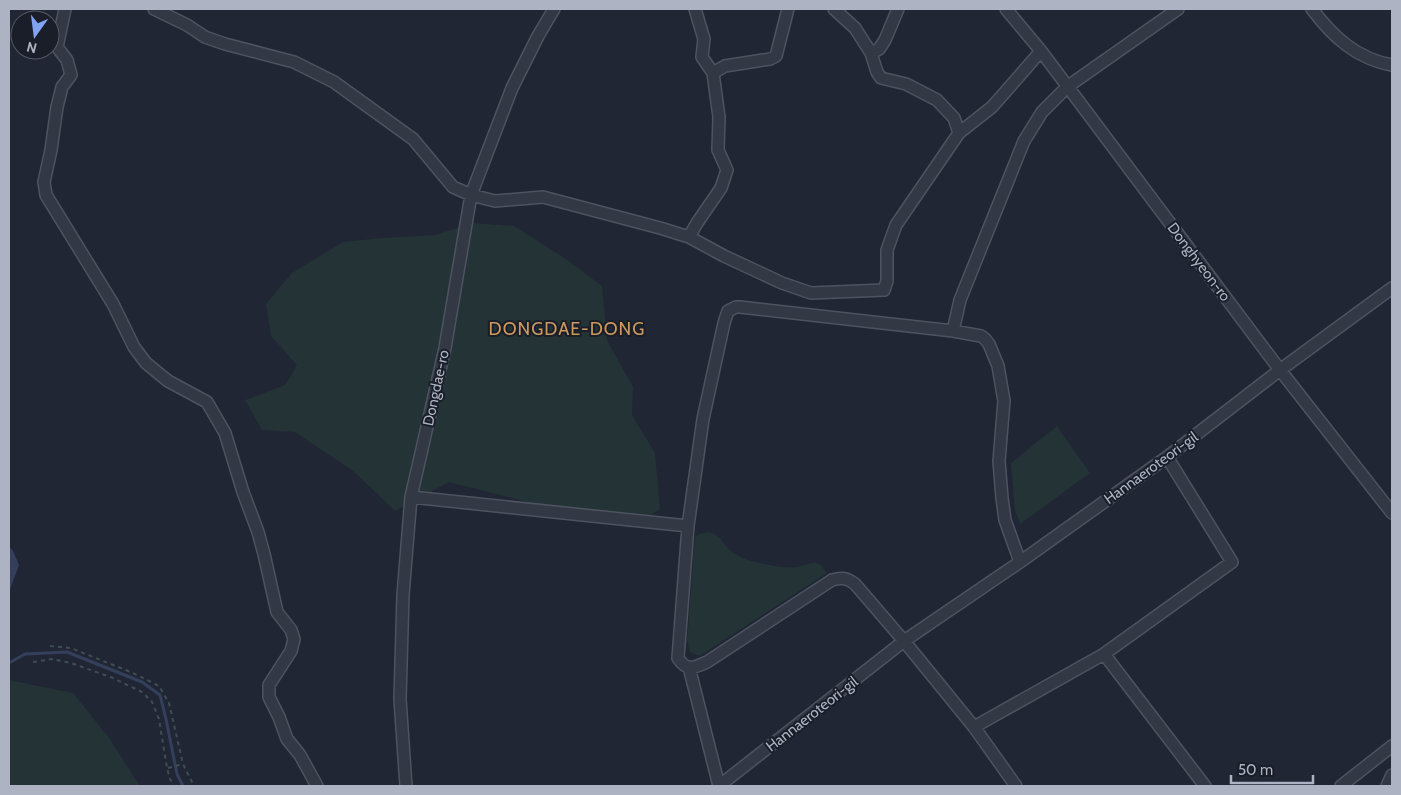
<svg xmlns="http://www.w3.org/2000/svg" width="1401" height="795" font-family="Cabin,sans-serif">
<rect width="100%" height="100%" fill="#202634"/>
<path fill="#233336" d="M473,223L514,226L563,257L602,286L607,340L633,387L632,415L655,453L660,509L630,528L449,482L395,511L353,471L295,432L262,430L245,400L285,385L297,365L271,336L266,304L292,273L343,242L382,238L435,235Z
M1057,426L1090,473L1020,524L1015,510L1011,463Z
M708,532C723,535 722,546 734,553C744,560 758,563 770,565C780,567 792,569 801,566C806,565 811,562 816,563C821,563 824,569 827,573L701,655H697L690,652L687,641L695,538L697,535Z
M9,680L73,693L110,739L140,786H9Z"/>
<path fill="#34405b" d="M9,546L13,551L19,565L9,592Z"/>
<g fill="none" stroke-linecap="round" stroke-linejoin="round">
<path stroke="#34405b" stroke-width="3" d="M9,663L25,654L67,652L142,682L160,695L166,719L177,774L183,786"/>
<g stroke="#4d5360" stroke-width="14">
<path id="minor" d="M65,9L57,47L67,60L71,75L62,87L57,107L51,150L44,182L46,195L113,304L134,347L146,363L168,381L207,402L225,433L243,492L258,532L264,554L277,612L291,630L294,639L291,651L269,685V697L279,717L287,739L300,755L317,786
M154,9L187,25L205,37L225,44L294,62L334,82L413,139L453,187L471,195L495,201L543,197L660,228L689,237L724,256L782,283L811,293L884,290L887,281V250L896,225L959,133L992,107L1041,51
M834,9L855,28L871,53L877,72L881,78L906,84L937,100L954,118L959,133
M1006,9L1041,51L1280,370L1392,513
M1312,9C1333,37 1357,59 1392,65
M871,53L879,49L885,40L898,9
M713,73L725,66L770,59L776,56L788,9
M689,237L697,223L721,188L727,170L718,150L719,117L713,73L702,57L704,39L695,9
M953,331L960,300L1024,141L1042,112L1067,87L1178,9
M411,497L688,526
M1104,654L1205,786
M689,667L719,786
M974,727L1104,654L1232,562L1167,457
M406,786L400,699L403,595L411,497L445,348L471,195L512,88L538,36L554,9
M719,786L904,641L1020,562L1167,457L1280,370L1392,288
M1016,786L974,727L904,641L855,584C847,578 842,577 832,580L707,662C694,668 687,672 678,658L688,526L703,419L724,323L728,311L736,307H740L953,331L981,336L985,339L989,344L998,366L1004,401L999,461L1002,498L1005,520L1020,562
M1341,786L1392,746
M1387,786L1392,775"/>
</g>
<path stroke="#3f4e53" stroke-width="2" stroke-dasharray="4 4" stroke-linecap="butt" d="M50,646L71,648L133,673L159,686L169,703L183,764L194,786
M33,662L52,659L71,663L113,678L142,692L152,702L159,719L167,768L170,779L174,786
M168,768L183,764"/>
<use href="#minor" stroke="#333845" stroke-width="11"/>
</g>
<g text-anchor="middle" stroke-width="4" stroke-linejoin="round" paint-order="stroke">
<g font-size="15" fill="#adb3c2" stroke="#191e29">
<text transform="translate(1199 262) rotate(53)" y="5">Donghyeon-ro</text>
<text transform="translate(436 388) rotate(-78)" y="5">Dongdae-ro</text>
<text transform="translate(1151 468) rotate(-36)" y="5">Hannaeroteori-gil</text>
<text transform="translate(812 714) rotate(-38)" y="5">Hannaeroteori-gil</text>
</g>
<g font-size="18" letter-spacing="1" fill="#cc985d" stroke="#191e29">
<text x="567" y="335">DONGDAE-DONG</text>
</g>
</g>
<rect width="1401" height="795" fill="none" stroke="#adb3c2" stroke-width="20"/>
<g transform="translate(35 35) rotate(194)"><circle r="24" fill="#191e29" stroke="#545a66"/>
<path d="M0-4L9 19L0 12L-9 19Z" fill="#82a2f2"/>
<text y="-8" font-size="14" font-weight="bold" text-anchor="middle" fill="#adb3c2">N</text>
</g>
<path d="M1231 775v8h82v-8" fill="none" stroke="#adb3c2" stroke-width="2.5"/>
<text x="1238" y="775" font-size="15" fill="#adb3c2" stroke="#191e29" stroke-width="4" paint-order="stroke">50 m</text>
</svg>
